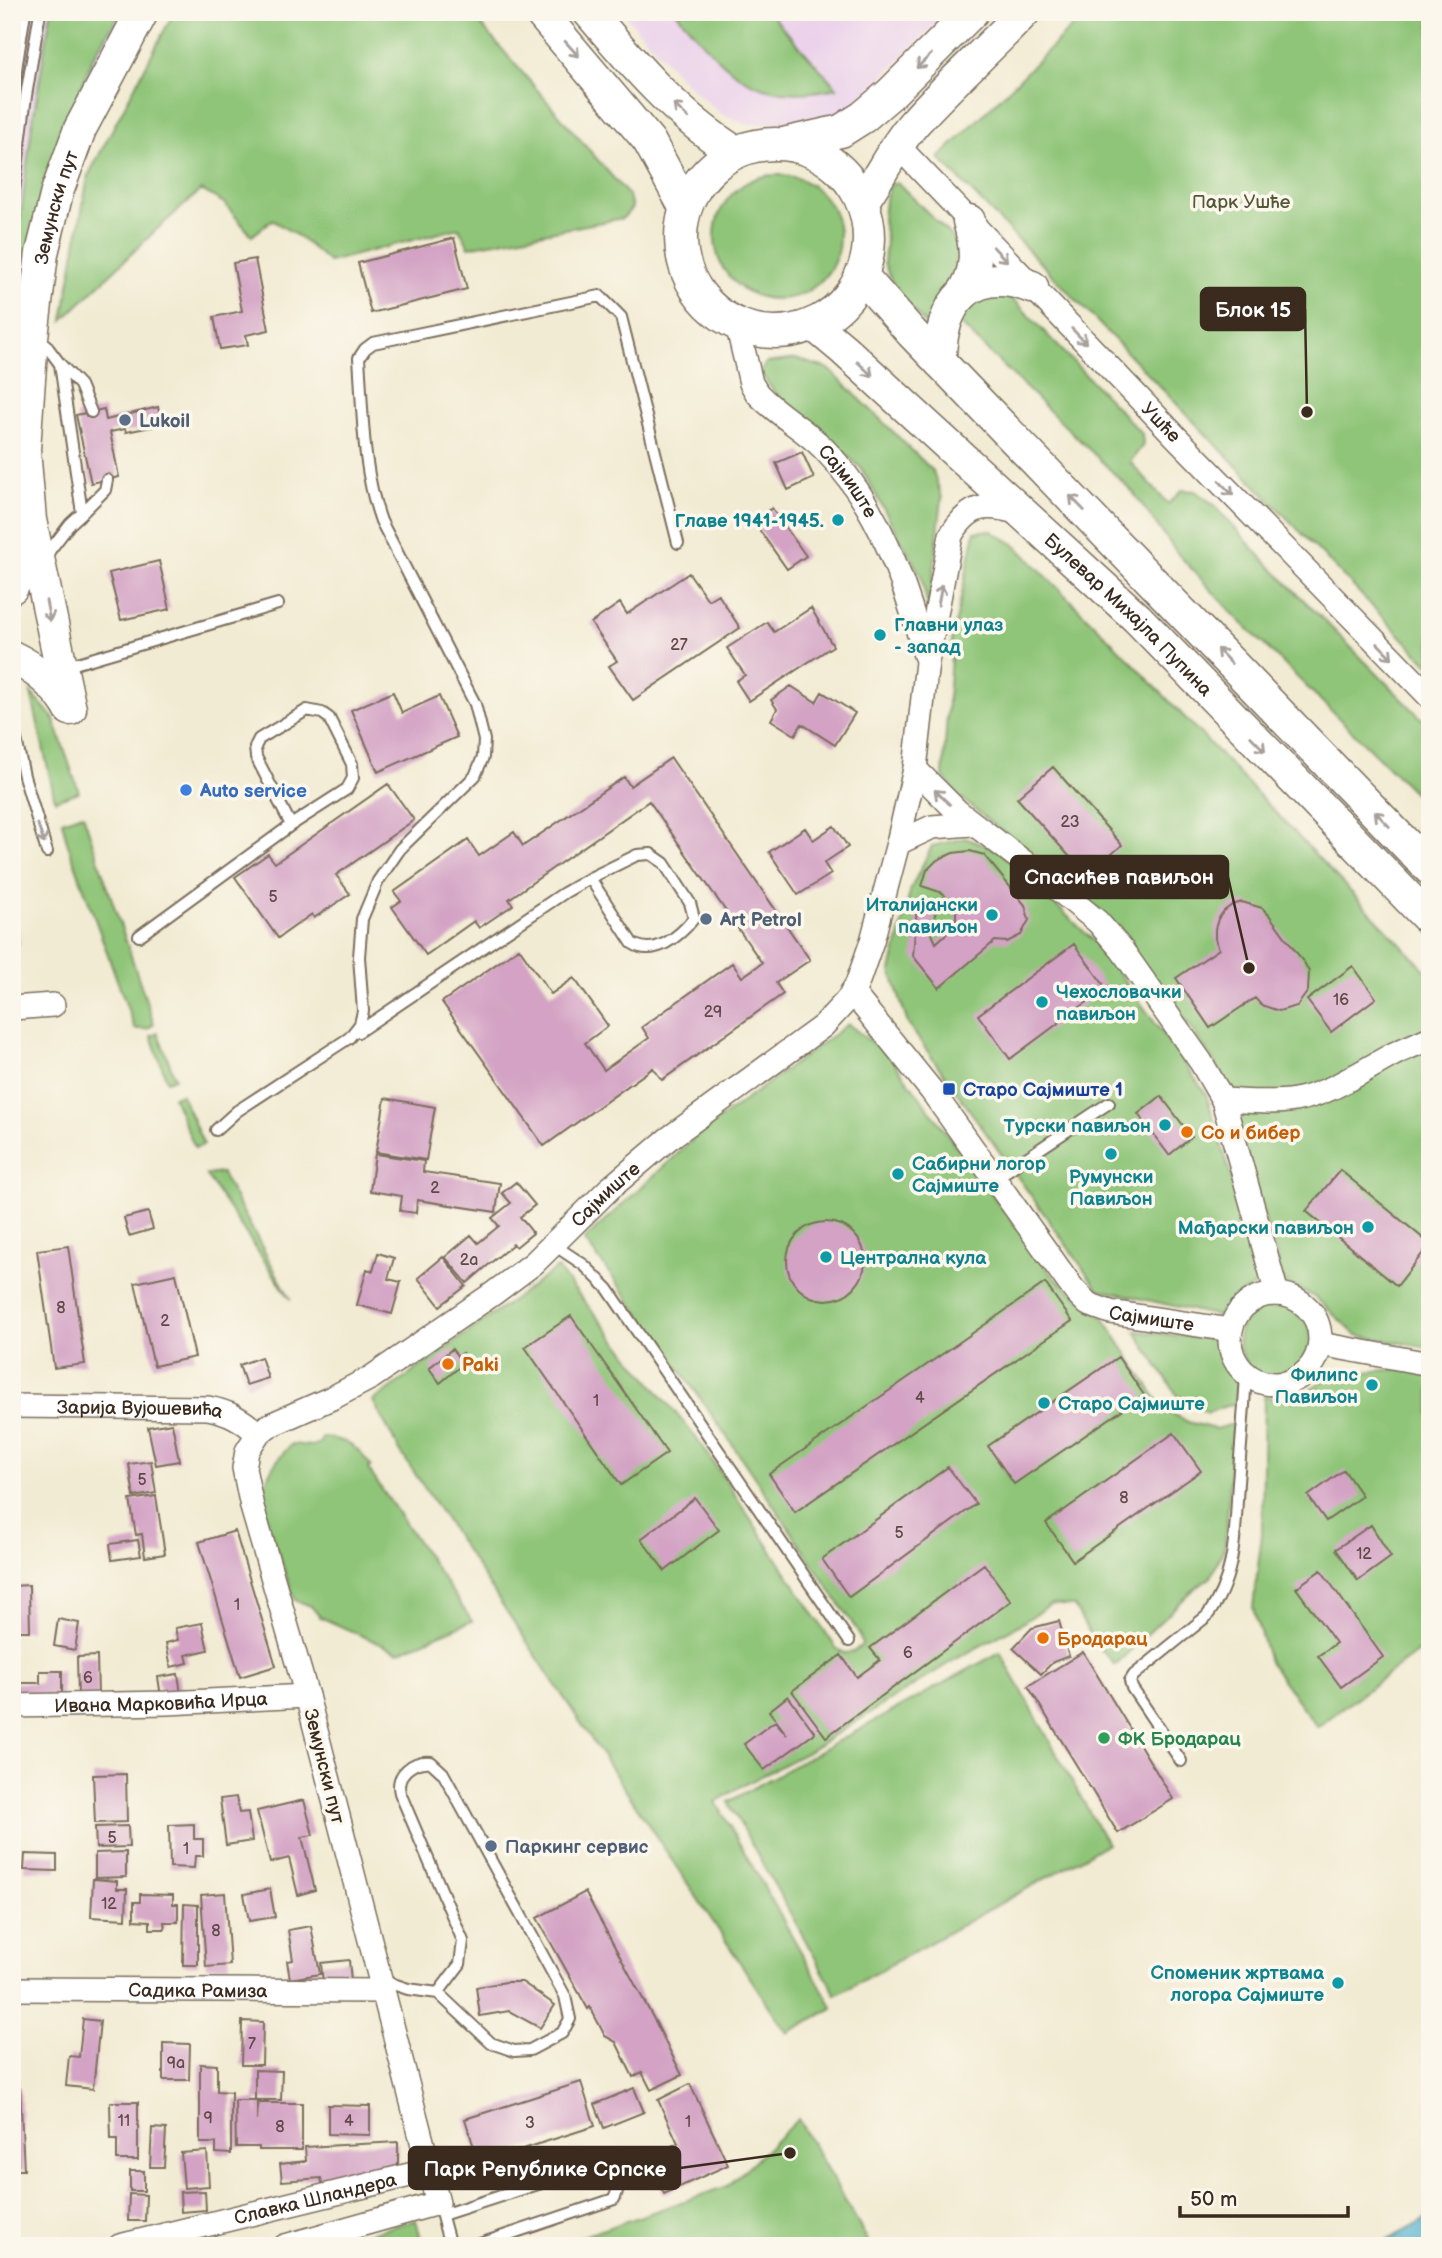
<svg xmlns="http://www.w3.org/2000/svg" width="1442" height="2258" font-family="'Balsamiq Sans',sans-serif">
<rect width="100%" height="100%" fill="#fbf7ec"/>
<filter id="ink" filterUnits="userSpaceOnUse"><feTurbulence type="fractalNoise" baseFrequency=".0143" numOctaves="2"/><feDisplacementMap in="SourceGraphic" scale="14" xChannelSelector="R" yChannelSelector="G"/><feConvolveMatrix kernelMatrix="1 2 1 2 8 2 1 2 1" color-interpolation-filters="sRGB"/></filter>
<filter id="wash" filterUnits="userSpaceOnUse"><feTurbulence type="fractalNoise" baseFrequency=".00686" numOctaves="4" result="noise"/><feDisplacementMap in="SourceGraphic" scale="28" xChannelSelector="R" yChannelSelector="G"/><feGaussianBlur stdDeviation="1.57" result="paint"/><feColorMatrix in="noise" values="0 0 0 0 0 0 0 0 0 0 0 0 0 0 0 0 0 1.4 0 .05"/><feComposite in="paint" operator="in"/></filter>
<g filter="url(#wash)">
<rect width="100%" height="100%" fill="#f2ebd3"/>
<path fill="#ebd1eb" d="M12,12H125L13,401L12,550Z
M622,12H949L839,119L795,127L770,124H746L720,113L688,85Z"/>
<path fill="#8fc578" stroke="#65784b" stroke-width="2" d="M51,12H121L92,59L47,177L20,303L12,385L13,278L32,125Z
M174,12H470L629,196L632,208L623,218L469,247L459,228L329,262L302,239L272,220L252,236L224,203L201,190L156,230L63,320L88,176Z
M676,12H769L837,88C752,106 727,71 676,12Z
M1087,12H1430V666L939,158Z
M715 237a62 62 0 1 1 124 0a62 62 0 1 1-124 0Z
M897,182L961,246L963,262L928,327L900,295L892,282L884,263L886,241L883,219L885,200L891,184Z
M994,295L1006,296L1016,302L1142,434L1143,445L1130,462L1168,504L1182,490L1195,491L1213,504L1262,558L1430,727V808L1237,618L1178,554L1132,491L956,320L968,302Z
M796,359L829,369L933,471L942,498L929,612L921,576L861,468L775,393L762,375V369L766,363Z
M990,530L1014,544L1133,663L1430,975V1348L1356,1335L1315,1297L1284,1282L1222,1074L1182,1015L1100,910L958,796L943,776L952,640L975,532Z
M31,693L53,717L79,792L55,800Z
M83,814L154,1024L147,1029H135L67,842L62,821Z
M965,838L999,851L1101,948L1206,1094L1264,1284C1243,1287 1233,1299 1223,1317L1098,1289L908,1024L891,971L911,888L932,846Z
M848,1024L890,1057L1053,1276L1104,1319L1157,1399L1169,1412L1188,1422L1215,1429L1234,1424L1225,1546L1211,1577L1192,1591L1115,1665L1095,1643L1074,1606L1051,1604L1019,1625L954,1660L808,1752L740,1787L716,1802L833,2008L787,2033L400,1451L373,1401L557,1268L702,1445L836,1648L845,1653L853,1652L862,1645L859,1633C770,1500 682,1366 584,1240L698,1135Z
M158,1033L175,1078L167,1081L151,1036Z
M181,1094L204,1145L195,1148L173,1097Z
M222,1173V1174L291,1300L206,1175Z
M1269,1302C1288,1303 1299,1306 1308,1324C1310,1330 1314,1338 1313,1345C1310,1370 1265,1389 1249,1367C1228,1338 1239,1317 1269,1302Z
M1135,1331L1221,1340L1228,1366L1239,1380L1235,1403L1207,1413L1177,1395Z
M1405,1368L1430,1372V1643L1317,1727L1269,1662L1253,1608L1262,1534L1264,1396L1296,1401L1328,1376Z
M322,1437C348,1440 356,1445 371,1466L368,1469L472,1621L398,1652L320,1617L311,1606L295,1600C287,1575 260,1514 264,1490C267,1471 279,1457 292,1444L312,1446L320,1443Z
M1000,1652L1107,1844L836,1995L728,1802Z
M798,2119L871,2246H555L728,2186Z
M416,2220L423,2246H322Z"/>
<path fill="#4fafce" stroke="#456c76" stroke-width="2" d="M1430,2217V2246H1377Z"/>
<g id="blocks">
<path fill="#d3a2c4" d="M454,238L467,289L371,313L358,263Z
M255,259L269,330L246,335L248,345L220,349L214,317L242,311L233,263Z
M158,407L161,425L126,432L125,429L110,432L119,477L91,483L76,415L104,409L106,420Z
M802,452L814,478L788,490L776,463Z
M772,508L806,556L787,569L753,521Z
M159,561L170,609L121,620L109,573Z
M689,573L708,600L718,594L740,628L633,700L609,666L617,661L591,623L620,603L627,614Z
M811,608L833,646L749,701L736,681L745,675L727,648L767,622L774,632Z
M791,686L816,702L822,692L855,713L835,745L802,724L795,735L771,720L777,709L771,700Z
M393,692L402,713L439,696L457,737L378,772L351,710Z
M671,758L810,960L776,983L783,994L662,1080L653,1068L544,1146L442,1002L519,948L551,994L574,978L608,1026L585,1043L604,1070L649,1038L642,1027L732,963L742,977L762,963L649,801L509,899L513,905L479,928L474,921L426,955L392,907L401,901L394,892L468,840L479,856L514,832L523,846L624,777L630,786Z
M1053,767L1122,845L1087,876L1017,798Z
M388,784L414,820L336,875L350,894L314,918L312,914L278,938L235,877L268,854L275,863Z
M834,826L848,847L824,863L831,874L798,895L769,852L805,828L813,840Z
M970,851L984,855L1025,905L1029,920L1021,935L1007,942L995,941L939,988L913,956L917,906L936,909L932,934L936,943L956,925V911L943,893L922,886L927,870L937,860L953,853Z
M1242,902L1262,908L1269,915L1305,964L1309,972L1308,991L1297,1006L1279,1011L1261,1005L1255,998L1210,1028L1176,978L1219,949L1215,939V929L1218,919L1224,911L1232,905Z
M12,922H17L20,945H12Z
M1074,944L1106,988L1010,1059L978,1015Z
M1353,966L1376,998L1331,1032L1307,1000Z
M1161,1096L1192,1137L1169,1155L1138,1114Z
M385,1098L435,1107L426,1160L376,1152Z
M375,1154L424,1161L423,1172L500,1183L496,1212L417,1200L416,1213L400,1211L402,1196L370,1191Z
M1340,1170L1430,1244L1397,1286L1306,1211Z
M516,1182L535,1205L520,1217L533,1233L516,1247L513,1244L467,1283L445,1257L471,1235L478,1243L499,1226L492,1218L511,1203L502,1193Z
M148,1212L153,1229L129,1236L124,1218Z
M787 1261a39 39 0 1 1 78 0a39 39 0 1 1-78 0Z
M68,1246L85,1364L54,1368L37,1250Z
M378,1253L394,1258L388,1279L401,1282L392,1314L357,1305L367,1269L373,1271Z
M443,1257L466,1286L440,1306L418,1278Z
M176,1274L195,1357L154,1366L135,1283Z
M1045,1283L1072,1321L795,1512L769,1474Z
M571,1316L667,1453L621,1485L525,1347Z
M452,1349L458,1357L462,1353L468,1360L440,1383L429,1368Z
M261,1357L268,1378L246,1385L239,1365Z
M1118,1357L1144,1395L1014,1484L988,1446Z
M172,1423L179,1461L156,1465L148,1427Z
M1174,1433L1201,1471L1073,1561L1046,1523Z
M151,1461L156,1493L134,1497L129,1464Z
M948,1467L976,1504L849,1597L822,1559Z
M1344,1470L1362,1496L1326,1521L1308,1496Z
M156,1496L165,1554L145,1557L142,1534L136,1535L130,1500Z
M695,1498L719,1530L665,1571L641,1539Z
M1371,1525L1391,1557L1358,1581L1336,1549Z
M235,1531L276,1666L240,1677L199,1542Z
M138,1540L141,1556L112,1560L110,1544Z
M984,1564L1011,1601L826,1737L792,1691L841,1655L857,1677L880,1660L870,1648Z
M1321,1570L1383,1657L1341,1687L1318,1656L1336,1643L1296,1588Z
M29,1585L30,1631H12V1586Z
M58,1619L79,1623L75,1650L54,1646Z
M1059,1621L1069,1656L1053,1662L1041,1674L1013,1648L1032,1628Z
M202,1623L208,1650L186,1655L188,1663L171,1667L166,1643L178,1640L175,1628Z
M1083,1652L1173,1799L1118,1833L1028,1686Z
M97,1656L98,1696L78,1697L77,1657Z
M40,1671H62V1697H13V1683H40Z
M178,1674L181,1694L161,1697L158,1677Z
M788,1696L815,1733L764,1770L744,1744L775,1721L787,1735L769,1711Z
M126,1774L127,1822L95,1823L93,1775Z
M236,1797L239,1813L248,1812L252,1841L226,1845L220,1799Z
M304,1800L313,1835L302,1837L315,1890L298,1895L289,1858L270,1863L257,1811Z
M194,1824V1839H203V1856H195L194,1868L170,1867L169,1825Z
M128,1826L129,1847L96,1848L95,1827Z
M126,1852V1877L95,1878V1853Z
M25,1854L57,1855V1871L24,1870Z
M93,1879L117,1881V1889H127L126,1919L91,1917Z
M270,1889L275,1917L249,1921L244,1894Z
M585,1892L656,2023L682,2075L651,2090L642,2072L633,2077L616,2042L605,2036L590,2007L588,2009L537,1918Z
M225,1893L230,1965L206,1967L201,1895Z
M140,1894L173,1895V1904H178V1922H164L165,1929H150V1921L134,1920V1902H140Z
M184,1904L198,1905V1965H183Z
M311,1926L320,1974L290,1979L287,1961L293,1960L288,1930Z
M349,1960L351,1981L323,1984L321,1963Z
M506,1982H522L555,2005L540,2028L509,2011L480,2016L476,1987Z
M83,2019L100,2021L93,2089L66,2086L69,2056L79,2057Z
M242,2021L263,2022L262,2065H241Z
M163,2043L190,2044L189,2080H163Z
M200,2064L217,2065V2091L231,2092V2154L216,2153V2143H200Z
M255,2070L282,2071L281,2100H257V2121L258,2103H302V2150H259V2147H236L235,2100H255Z
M581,2082L595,2126L479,2163L465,2119Z
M690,2084L728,2165L664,2194L647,2158L678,2143L658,2100Z
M12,2088H20L24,2170H12Z
M634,2088L644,2112L604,2128L595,2104Z
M110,2102H138V2160H117V2139H111Z
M328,2105L370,2106V2135L328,2134Z
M152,2128L166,2129L164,2167H150Z
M398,2142V2173L323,2187L321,2178L282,2181L280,2164L306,2161L305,2147Z
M207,2151L209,2186L184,2188L181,2153Z
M130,2171H144V2191H130Z
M16,2175V2204H12V2176Z
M205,2191L206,2210L181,2212L180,2192Z
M129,2194L146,2195L145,2221H128Z"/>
</g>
</g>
<g filter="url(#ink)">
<use href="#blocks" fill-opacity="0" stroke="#7b6e5d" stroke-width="2"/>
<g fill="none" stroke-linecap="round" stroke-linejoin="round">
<g stroke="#7b6e5d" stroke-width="14">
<path id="lane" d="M12,95L25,12
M12,207L26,96L40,12
M38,339L45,344L60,364L82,513L70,524L44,558
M60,364L80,385L91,412
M82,513L105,490L107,480
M64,667L278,604
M12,721L24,776L47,852
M139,936L291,825L256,757L255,747L259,739L307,710L322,713L329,718L352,764L353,778L347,789L291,825
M358,1032L564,893L590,878L632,943C654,958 680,936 694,918L690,903L664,863L651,854L637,855L590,878
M216,1130L237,1111L349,1038L360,1024L363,1011L359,957L362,919L378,881L400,849L475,776L483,757L484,740L475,704L381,521C362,469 363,413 359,358L365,349L373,343L600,296L621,317L678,543
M996,1178L1109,1103
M554,1245L584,1265L608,1289L849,1641
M1181,1761L1132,1688L1130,1681L1134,1675L1207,1616C1237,1577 1235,1528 1238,1482C1241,1446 1244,1410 1246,1374
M382,1977L393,1984L408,1989L438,1993L491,2043L514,2051L530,2050L562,2033L570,2019L565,1996L443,1773L431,1762C413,1760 395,1774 400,1793L463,1941L460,1964L438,1993
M440,2209L450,2246
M442,2215L600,2164C614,2173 623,2182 614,2199L474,2246"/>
</g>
<g stroke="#7b6e5d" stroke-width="26">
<g id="street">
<path id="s1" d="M897,145L1178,439L1430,697"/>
<path id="s2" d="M737,324L751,383L757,393C776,414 803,428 823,448C879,505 904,581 925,655"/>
<path d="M915,769L957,811L1037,872L1098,922L1122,950L1201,1062L1223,1100L1277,1294"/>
<path d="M898,843L932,827L972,824"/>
<path id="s3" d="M852,992L931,1090L1074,1290L1088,1304L1110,1312L1231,1330"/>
<path d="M12,1008L53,1005"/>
<path d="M1223,1100C1247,1101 1271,1104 1295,1100C1332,1093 1362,1071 1394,1054C1406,1048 1418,1044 1430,1038"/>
<circle cx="1275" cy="1339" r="45"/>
<path d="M1320,1344L1430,1364"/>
<path id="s4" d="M12,1406L208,1408C229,1412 242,1419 258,1434"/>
<path id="s5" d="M12,1706L167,1703L307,1696"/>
<path id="s6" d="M12,1989L383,1991"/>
<path id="s7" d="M120,2246L430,2170"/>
<path id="s8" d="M285,2246L438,2203L307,1696L252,1507L244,1468L247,1451L258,1434L268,1426L334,1397L372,1377L494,1293L534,1263L609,1189L668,1139L823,1026L848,999L857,984L872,941L898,843L915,769L927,662L951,535C971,502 987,504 1021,513"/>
</g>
</g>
<g stroke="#7b6e5d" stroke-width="35">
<g id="secondary">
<path d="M540,12L649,141L685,207"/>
<path d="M589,12C633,64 677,116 735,152"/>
<path d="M787,143L841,131L863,117L890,94L972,12"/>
<circle cx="775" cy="238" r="94"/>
<path d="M862,202C881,176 894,145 916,121C950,83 989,49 1024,12"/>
<path d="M861,275L912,333L1430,869"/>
<path d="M961,296C979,272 977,248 969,221"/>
<path id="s9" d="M813,324L843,349L1137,618L1430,920"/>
<path d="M940,362C939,304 971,263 1032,287"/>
<path d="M12,587L23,565L29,531"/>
<path d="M12,657C35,668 54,683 68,705"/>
<path id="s10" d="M70,709L30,520L24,449L32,337L42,253L57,192L80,129L142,12"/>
</g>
</g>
<use href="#lane" stroke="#fff" stroke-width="10"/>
<use href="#street" stroke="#fff" stroke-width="23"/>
<use href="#secondary" stroke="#fff" stroke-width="32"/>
</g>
<defs><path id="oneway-shaft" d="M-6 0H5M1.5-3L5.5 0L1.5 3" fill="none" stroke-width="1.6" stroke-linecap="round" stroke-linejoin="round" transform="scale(1.75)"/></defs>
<g stroke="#a79f9a">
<use href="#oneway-shaft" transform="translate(572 49) rotate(48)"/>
<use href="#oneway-shaft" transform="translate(924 61) rotate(136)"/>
<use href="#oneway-shaft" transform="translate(681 111) rotate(-137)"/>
<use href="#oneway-shaft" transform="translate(1000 254) rotate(46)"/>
<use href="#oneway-shaft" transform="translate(1079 336) rotate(46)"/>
<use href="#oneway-shaft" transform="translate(865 369) rotate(43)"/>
<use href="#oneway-shaft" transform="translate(1226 488) rotate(46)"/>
<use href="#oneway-shaft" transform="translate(1077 503) rotate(-134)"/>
<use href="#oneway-shaft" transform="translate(940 595) rotate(-79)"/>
<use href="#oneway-shaft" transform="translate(48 611) rotate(79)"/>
<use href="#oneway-shaft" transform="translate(1385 651) rotate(46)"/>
<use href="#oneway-shaft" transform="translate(1224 656) rotate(-134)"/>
<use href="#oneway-shaft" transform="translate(1258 744) rotate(46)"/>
<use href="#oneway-shaft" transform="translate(942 797) rotate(-136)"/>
<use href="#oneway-shaft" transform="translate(1382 819) rotate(-134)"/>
<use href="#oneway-shaft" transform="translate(41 834) rotate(72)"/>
</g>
</g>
<g fill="#5c6f8a" stroke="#fbf7ec" stroke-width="2.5">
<circle cx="125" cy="420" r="7"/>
<circle cx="706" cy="919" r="7"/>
<circle cx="491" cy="1846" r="7"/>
</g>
<g fill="#0f9aa8" stroke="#fbf7ec" stroke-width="2.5">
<circle cx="838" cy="520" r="7"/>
<circle cx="880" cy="635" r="7"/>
<circle cx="992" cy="915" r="7"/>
<circle cx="1042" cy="1002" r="7"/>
<circle cx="1165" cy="1125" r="7"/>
<circle cx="1111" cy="1154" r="7"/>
<circle cx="898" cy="1174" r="7"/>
<circle cx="1368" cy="1227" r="7"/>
<circle cx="826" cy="1257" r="7"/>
<circle cx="1372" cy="1385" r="7"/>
<circle cx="1044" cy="1403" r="7"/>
<circle cx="1338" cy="1983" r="7"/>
</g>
<circle fill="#3f7fe0" stroke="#fbf7ec" stroke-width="2.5" cx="186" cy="790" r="7"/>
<rect fill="#1a4fb4" stroke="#fbf7ec" stroke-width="2.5" x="942" y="1082" width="14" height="14" rx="3.5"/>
<g fill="#e8710a" stroke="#fbf7ec" stroke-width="2.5">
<circle cx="1187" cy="1132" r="7"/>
<circle cx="448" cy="1364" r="7"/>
<circle cx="1043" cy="1638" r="7"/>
</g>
<circle fill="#2e9e5b" stroke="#fbf7ec" stroke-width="2.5" cx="1104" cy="1738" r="7"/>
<g text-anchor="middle" stroke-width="7" stroke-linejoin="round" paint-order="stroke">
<g font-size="16" fill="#614848">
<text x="679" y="650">27</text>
<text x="1070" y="827">23</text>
<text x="273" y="902">5</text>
<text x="1341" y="1005">16</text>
<text x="713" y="1017">29</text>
<text x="435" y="1193">2</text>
<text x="469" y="1265">2a</text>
<text x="61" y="1313">8</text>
<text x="165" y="1326">2</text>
<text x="920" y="1403">4</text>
<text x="596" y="1406">1</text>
<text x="142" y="1485">5</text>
<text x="1124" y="1503">8</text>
<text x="899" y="1538">5</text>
<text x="1364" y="1559">12</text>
<text x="237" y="1610">1</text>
<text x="908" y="1658">6</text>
<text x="88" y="1683">6</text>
<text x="112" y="1843">5</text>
<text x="186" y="1854">1</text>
<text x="109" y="1909">12</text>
<text x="216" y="1936">8</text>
<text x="252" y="2049">7</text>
<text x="176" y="2068">9a</text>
<text x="208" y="2123">9</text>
<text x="124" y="2126">11</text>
<text x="349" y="2126">4</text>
<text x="688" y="2127">1</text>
<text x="530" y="2128">3</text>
<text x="280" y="2132">8</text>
</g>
<g font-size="19" fill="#545839" stroke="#fbf7ec">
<text x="1241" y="208">Парк Ушће</text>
</g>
<g font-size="19" fill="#3b2a1e" stroke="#fbf7ec">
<text dy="7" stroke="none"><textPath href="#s10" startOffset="509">Земунски пут</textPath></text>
<text dy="7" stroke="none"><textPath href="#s1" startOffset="383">Ушће</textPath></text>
<text dy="7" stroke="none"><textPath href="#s2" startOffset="200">Сајмиште</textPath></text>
<text dy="7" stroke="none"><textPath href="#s9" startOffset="429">Булевар Михајла Пупина</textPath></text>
<text dy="7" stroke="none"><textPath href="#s8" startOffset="1382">Сајмиште</textPath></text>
<text dy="7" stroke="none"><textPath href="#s3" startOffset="457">Сајмиште</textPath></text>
<text dy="7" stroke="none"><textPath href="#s4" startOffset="128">Зарија Вујошевића</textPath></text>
<text dy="7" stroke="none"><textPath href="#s5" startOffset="149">Ивана Марковића Ирца</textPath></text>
<text transform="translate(325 1766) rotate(76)" y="7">Земунски пут</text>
<text dy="7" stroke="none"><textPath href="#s6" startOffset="186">Садика Рамиза</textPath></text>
<text dy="7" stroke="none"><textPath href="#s7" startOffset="201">Славка Шландера</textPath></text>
</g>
<g font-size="19" font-weight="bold" fill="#4e5e75" stroke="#fbf7ec" text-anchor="start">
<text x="139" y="427">Lukoil</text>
<text x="720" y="926">Art Petrol</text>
<text x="505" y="1853">Паркинг сервис</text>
</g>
<g font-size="19" font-weight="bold" fill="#0d838f" stroke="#fbf7ec" text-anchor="end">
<text x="824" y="527">Главе 1941-1945.</text>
<text x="894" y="631" text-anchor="start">Главни улаз<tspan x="894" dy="22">- запад</tspan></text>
<text x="978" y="911">Италијански<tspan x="978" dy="22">павиљон</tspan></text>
<text x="1056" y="998" text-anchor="start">Чехословачки<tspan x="1056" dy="22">павиљон</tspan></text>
<text x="1151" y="1132">Турски павиљон</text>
<text x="912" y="1170" text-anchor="start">Сабирни логор<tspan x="912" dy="22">Сајмиште</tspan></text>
<text x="1111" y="1183" text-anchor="middle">Румунски<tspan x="1111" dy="22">Павиљон</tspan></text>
<text x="1354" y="1234">Мађарски павиљон</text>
<text x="840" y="1264" text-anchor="start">Централна кула</text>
<text x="1358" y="1381">Филипс<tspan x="1358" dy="22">Павиљон</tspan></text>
<text x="1058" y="1410" text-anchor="start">Старо Сајмиште</text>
<text x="1324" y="1979">Споменик жртвама<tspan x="1324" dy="22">логора Сајмиште</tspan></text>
</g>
<g font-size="19" font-weight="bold" fill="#366cbe" stroke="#fbf7ec" text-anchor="start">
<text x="200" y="797">Auto service</text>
</g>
<g font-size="19" font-weight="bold" fill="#164399" stroke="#fbf7ec" text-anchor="start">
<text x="963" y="1096">Старо Сајмиште 1</text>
</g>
<g font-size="19" font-weight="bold" fill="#c56008" stroke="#fbf7ec" text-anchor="start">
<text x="1201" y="1139">Со и бибер</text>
<text x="462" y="1371">Paki</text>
<text x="1057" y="1645">Бродарац</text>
</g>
<g font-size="19" font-weight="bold" fill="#27864d" stroke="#fbf7ec" text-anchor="start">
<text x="1118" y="1745">ФК Бродарац</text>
</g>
</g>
<path fill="none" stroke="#3b2a1e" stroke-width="2.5" d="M1307 412L1305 309M1249 968L1228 877M790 2153L680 2168"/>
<g fill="#3b2a1e" stroke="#fbf7ec" stroke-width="2.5">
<circle cx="1307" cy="412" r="7"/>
<circle cx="1249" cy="968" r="7"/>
<circle cx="790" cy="2153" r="7"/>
</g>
<g fill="#3b2a1e" stroke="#3b2a1e" stroke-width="2.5">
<rect x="1201" y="288" width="104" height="42" rx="7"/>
<rect x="1011" y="856" width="217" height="42" rx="7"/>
<rect x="409" y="2147" width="271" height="42" rx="7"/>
</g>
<g font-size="21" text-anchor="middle" font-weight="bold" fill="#fff">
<text x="1253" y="317">Блок 15</text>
<text x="1119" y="884">Спасићев павиљон</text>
<text x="545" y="2176">Парк Републике Српске</text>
</g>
<rect width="1442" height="2258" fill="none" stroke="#fbf7ec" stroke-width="42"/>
<path d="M1180 2206v10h168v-10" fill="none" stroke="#3b2a1e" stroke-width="3.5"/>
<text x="1190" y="2206" font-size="21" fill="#3b2a1e" stroke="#fbf7ec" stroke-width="5" paint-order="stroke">50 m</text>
</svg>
